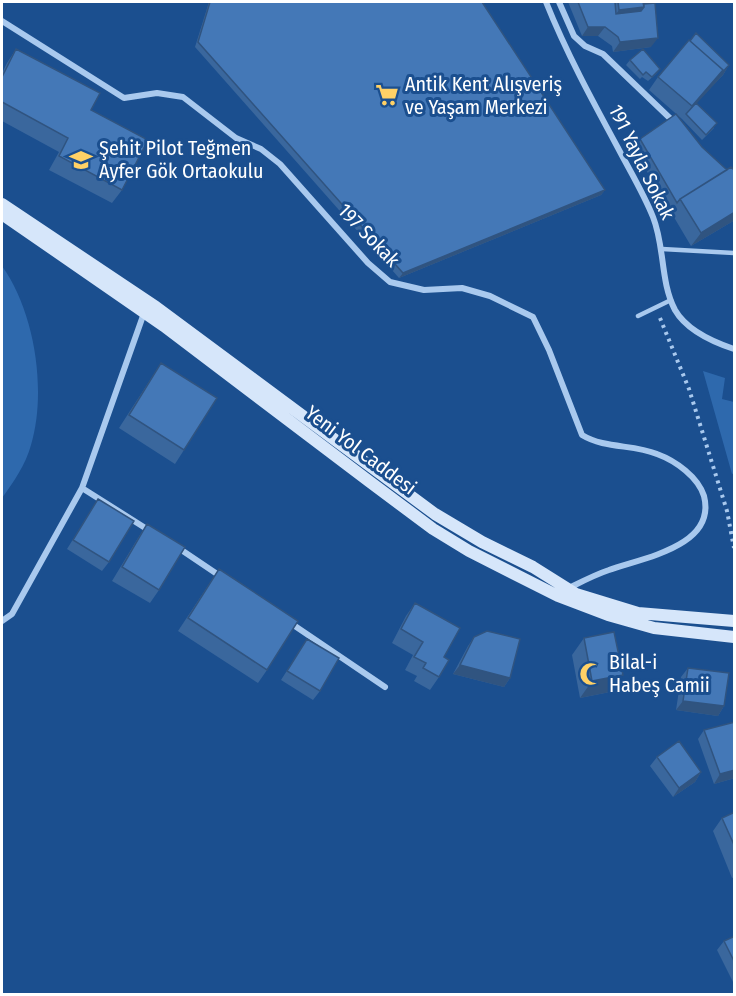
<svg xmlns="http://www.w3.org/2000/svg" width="736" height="996" font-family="'Fira Sans Condensed',sans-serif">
<rect width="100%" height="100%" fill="#1b4f8f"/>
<path fill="#2e69ad" d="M2,266C35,312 47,391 31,445C26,464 13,483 2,498Z
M703,371L725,378L722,399L734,402V473L732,474Z"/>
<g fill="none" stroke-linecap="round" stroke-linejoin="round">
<path stroke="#a9c9ee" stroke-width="4" stroke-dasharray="3 4.5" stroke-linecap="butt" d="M660,318L689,389L727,511L734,548"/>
<path stroke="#a9c9ee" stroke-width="4.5" d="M662,249L734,253
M638,316L671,300"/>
<path stroke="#a9c9ee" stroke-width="6" d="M546,2C566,52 592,100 618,148C630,171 644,194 653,217C665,247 660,281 675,310C687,331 713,342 734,349
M559,2L574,36L585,46L603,54L676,124
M2,21L124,98L157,93L183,97L236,138L261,149L280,164L368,263L390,282L424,290L462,288L490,296L533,317L549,350L582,435C605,449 633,444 657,454C676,461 698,477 704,496C717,547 641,558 609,570C594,575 581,582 567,589
M82,488L150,531
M177,547L223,578
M2,621L12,614L82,488L144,313
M289,622L385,687"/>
<path stroke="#d6e6fa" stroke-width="12" d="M2,204L156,307L435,514L482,542L533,567L576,594L638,613L734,621
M2,214L164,326L370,482L433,529L469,551L558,596L608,615L654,628L734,637"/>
</g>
<path fill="#3a679d" d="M209,2H482L605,190L601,195L399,278L195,47Z
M568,2H647H643L651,47L613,52L612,46L598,36H582Z
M16,49L91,110L122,190L112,203L49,170L59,152L2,121V73L7,63Z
M630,60L660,69L656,74L648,81L642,77L640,79L626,65Z
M729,65L723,75L696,103L714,128L702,140L682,119L649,90L658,77Z
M640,139L735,220L691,246L633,148Z
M161,363L184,450L175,464L119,428Z
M98,499L109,562L102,571L67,549Z
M147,524L159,590L150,603L112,581L138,538Z
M219,569L267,670L258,683L178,631Z
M415,603L444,657L439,677L430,690L414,681L417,676L405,670L413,655L392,643L406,616Z
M474,637L510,678L504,687L453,674L468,646Z
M584,638L610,692L580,698L572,655Z
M307,639L320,691L313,700L281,680Z
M688,668L724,706L718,716L676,710L681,677Z
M735,722V778L714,784L698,739L704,730Z
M657,757L701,772L695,782L673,797L650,766Z
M735,812V877L732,878L713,831L722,818Z
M735,936V983L734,984L717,950L724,941Z"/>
<path fill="#305480" d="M644,7L635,20L609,24L619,10Z
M588,27H605L598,36H582Z
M658,38L651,47L613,52L620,42Z
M729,65L723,75L686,115L692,106L723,70Z
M605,190L601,195L399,278L403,273Z
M735,212V220L691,246L701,233Z
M460,665L510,678L504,687L453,674Z
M623,675L610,692L580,698L592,681Z
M683,701L724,706L718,716L676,710Z
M735,770V778L714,784L720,774Z
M701,772L695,782L673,797L679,788Z"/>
<path fill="#4478b7" stroke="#305480" stroke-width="1.5" d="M210,2H482L605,190L403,273L198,42Z
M578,2H615L616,14L641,11L644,7V4L655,3L658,38L620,42L618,37L605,27H588Z
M618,2H643L644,7L619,10Z
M696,33L729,65L720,75L723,70L690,41Z
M689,40L723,70L692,106L658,77Z
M16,49L100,93L91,110L148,140L122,190L59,156L68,138L2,102V77Z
M643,49L660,69L652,77L646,72L643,75L630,60Z
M696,103L717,123L706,135L686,114Z
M676,114L702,147L727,170L680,199L677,203L640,139Z
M731,167L735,171V212L701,233L680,199Z
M161,363L217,398L184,450L129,415Z
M98,499L134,521L109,562L73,540Z
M147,524L185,547L159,590L122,567Z
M219,569L298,621L267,670L188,618Z
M415,603L460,628L444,657L449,660L439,677L423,668L426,663L414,657L423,642L401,629Z
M487,631L520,639L510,678L460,665L474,637Z
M614,632L623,675L592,681L584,638Z
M307,639L339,658L320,691L287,671Z
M688,668L729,673L724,706L683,701Z
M735,722V770L720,774L704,730Z
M679,741L701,772L679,788L657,757Z
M735,812V847L722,818Z
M735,936V963L724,941Z"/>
<defs>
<g id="supermarket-bare" transform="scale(1.8)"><path d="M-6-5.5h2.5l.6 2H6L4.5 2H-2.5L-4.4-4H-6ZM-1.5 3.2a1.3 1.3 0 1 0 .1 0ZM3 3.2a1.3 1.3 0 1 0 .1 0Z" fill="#ffd166" stroke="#1b4f8f" stroke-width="2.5" paint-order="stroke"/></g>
<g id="school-bare" transform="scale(1.8)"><path d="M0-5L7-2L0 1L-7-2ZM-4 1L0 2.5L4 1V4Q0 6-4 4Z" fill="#ffd166" stroke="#1b4f8f" stroke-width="2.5" paint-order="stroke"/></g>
<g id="mosque-bare" transform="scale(1.8)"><path d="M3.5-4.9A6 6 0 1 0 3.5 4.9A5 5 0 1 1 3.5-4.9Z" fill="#ffd166" stroke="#1b4f8f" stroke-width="2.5" paint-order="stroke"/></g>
</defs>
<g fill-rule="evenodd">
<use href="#supermarket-bare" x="387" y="95"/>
<use href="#school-bare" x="81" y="160"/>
<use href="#mosque-bare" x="591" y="674"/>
</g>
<g text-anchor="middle" stroke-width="6" stroke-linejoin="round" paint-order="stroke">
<g font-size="20" fill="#fff" stroke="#1b4f8f" text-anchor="start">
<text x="405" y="91">Antik Kent Alışveriş<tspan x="405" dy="23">ve Yaşam Merkezi</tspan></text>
<text x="99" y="155">Şehit Pilot Teğmen<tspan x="99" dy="23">Ayfer Gök Ortaokulu</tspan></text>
<text x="609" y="669">Bilal-i<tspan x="609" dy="23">Habeş Camii</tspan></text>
</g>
<g font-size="20" fill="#fff" stroke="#1b4f8f">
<text transform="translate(642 162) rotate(64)" y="7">191 Yayla Sokak</text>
<text transform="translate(369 235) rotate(46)" y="7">197 Sokak</text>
<text transform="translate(361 450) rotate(37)" y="7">Yeni Yol Caddesi</text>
</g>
</g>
<rect width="736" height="996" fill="none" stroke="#ffffff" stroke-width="6"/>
</svg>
